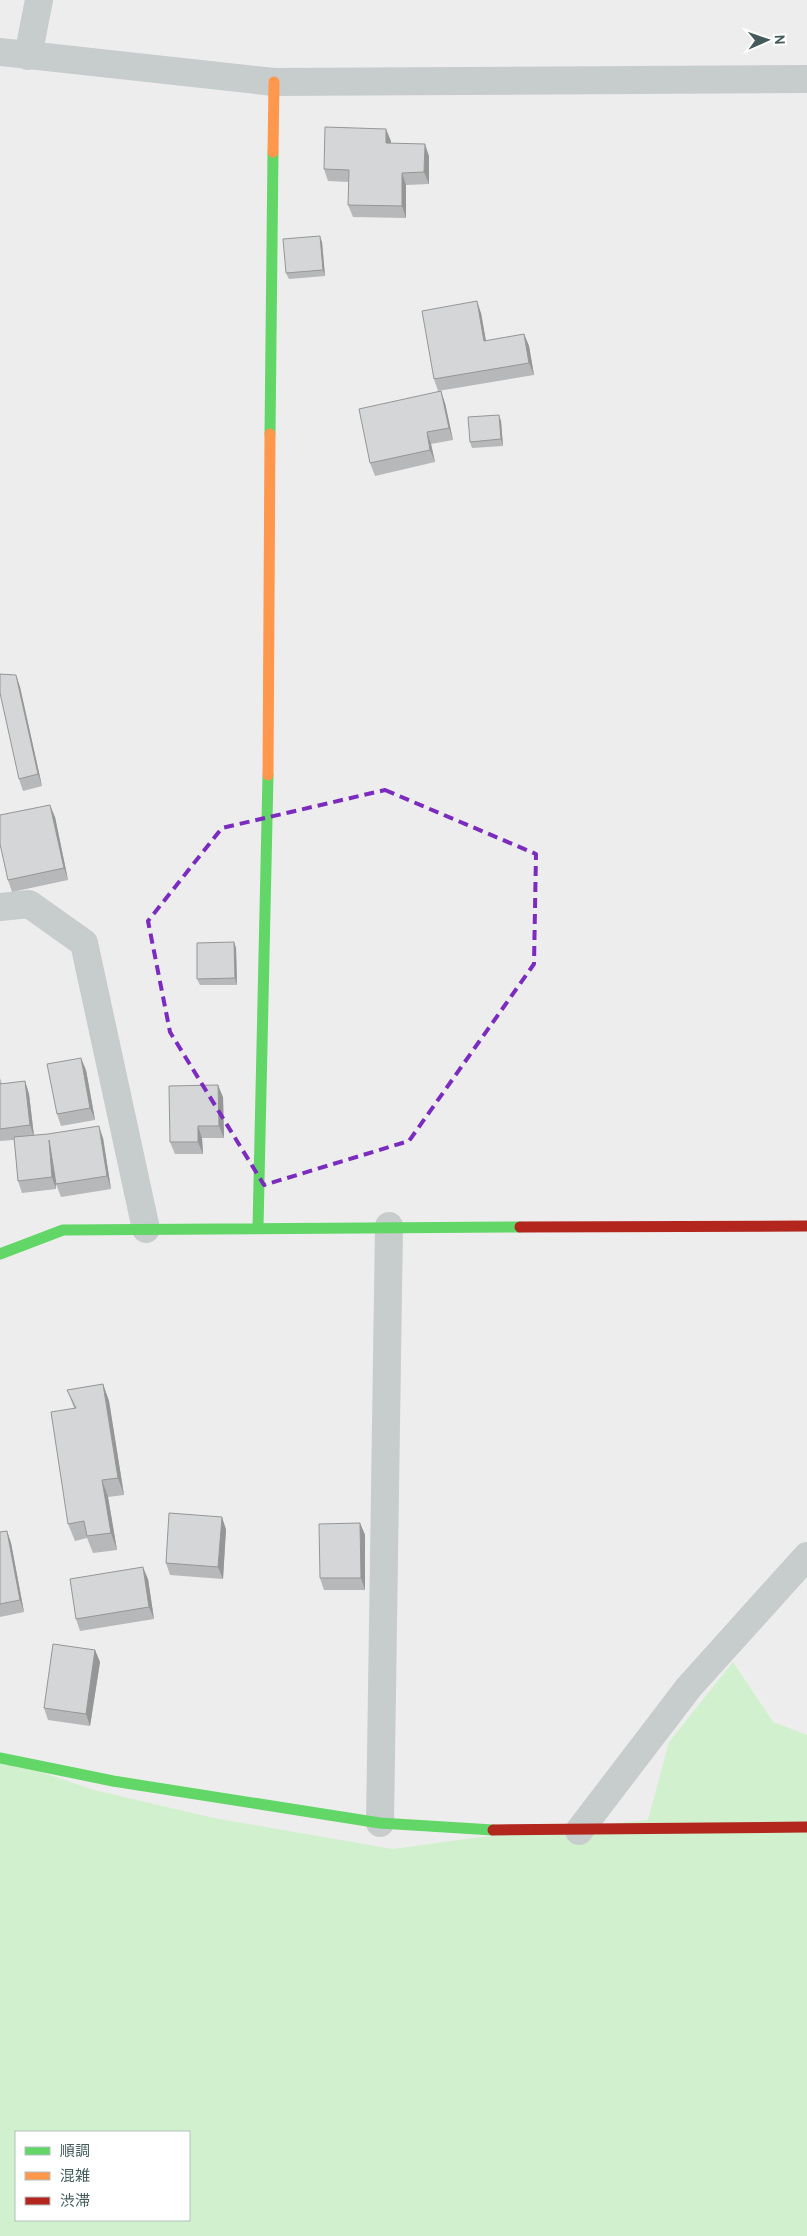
<svg xmlns="http://www.w3.org/2000/svg" width="807" height="2236" font-family="Overpass,'Noto Sans JP',sans-serif">
<rect width="100%" height="100%" fill="#eeeded"/>
<path fill="#d1f0ce" fill-rule="evenodd" d="M733,1662L773,1722L807,1735V2236H0V1758L94,1790L214,1818L393,1849L473,1838L648,1820L669,1742ZM16,2132H189V2220H16Z"/>
<g fill="none" stroke-linecap="round" stroke-linejoin="round">
<path stroke="#c7cccc" stroke-width="28" d="M0,52L274,82L807,79
M28,56L39,0
M0,907L29,904L84,943L146,1229
M380,1823L389,1226
M579,1831L689,1687L807,1556"/>
<path stroke="#63d668" stroke-width="11" d="M270,434L273,152
M258,1227L268,775
M0,1254L63,1230L520,1227
M0,1758L113,1781L380,1823L493,1830"/>
<path stroke="#ff974d" stroke-width="11" d="M273,152L274,82
M268,775L270,434"/>
<path stroke="#b3261e" stroke-width="11" d="M520,1227L807,1226
M493,1830L807,1827"/>
</g>
<path fill="#b7b8b9" d="M391,141L390,143L429,156V184L406,185V218L353,217L348,205L349,182L328,181L324,169Z
M322,242L325,276L289,279L286,273Z
M481,313L486,341L524,334L529,346L534,375L438,391L434,379Z
M445,403L453,440L431,444L435,462L375,476L370,463Z
M501,421L503,446L472,448L470,442Z
M16,675L20,687L42,786L23,791L19,779Z
M55,817L68,880L12,892L8,880Z
M234,942L236,948L237,985H200L197,979Z
M86,1070L95,1120L61,1126L57,1114Z
M0,1078L2,1084L25,1081L29,1094L34,1135L103,1138L111,1189L61,1197L56,1184V1179V1189L22,1193L18,1181L14,1140L0,1141Z
M223,1097L224,1138H202L203,1154H175L170,1142Z
M103,1384L109,1401L124,1495L108,1497L117,1550L93,1553L87,1538L75,1541L68,1524L74,1408L67,1390Z
M360,1523L365,1535V1590H324L320,1578Z
M226,1529L223,1579L170,1575L166,1563Z
M7,1531L11,1543L24,1612L0,1617V1532Z
M148,1579L154,1619L80,1631L76,1619Z
M95,1650L100,1662L90,1726L48,1720L44,1708Z"/>
<path fill="#959696" d="M386,129L391,141L390,155L386,143Z
M425,144L429,156V184L424,172Z
M402,173L406,185V218L402,206Z
M320,236L322,242L325,276L323,270Z
M477,301L481,313L488,353L484,341Z
M524,334L529,346L534,375L529,363Z
M441,391L445,403L453,440L449,428Z
M499,415L501,421L503,446L501,439Z
M427,432L431,444L435,462L430,450Z
M16,675L20,687L42,786L38,774Z
M50,805L55,817L68,880L64,868Z
M234,942L236,948L237,985L235,978Z
M81,1058L86,1070L95,1120L90,1108Z
M25,1081L29,1094L34,1137L30,1125Z
M218,1085L223,1097L224,1138L219,1126Z
M99,1126L103,1138L111,1189L107,1176Z
M198,1126L202,1138L203,1154L198,1142Z
M49,1140L53,1152L56,1189L52,1177Z
M103,1384L109,1401L124,1495L118,1478Z
M102,1480L108,1497L117,1550L111,1533Z
M222,1517L226,1529L223,1579L218,1567Z
M360,1523L365,1535V1590L361,1578Z
M7,1531L11,1543L24,1612L20,1600Z
M143,1567L148,1579L154,1619L149,1607Z
M95,1650L100,1662L90,1726L86,1714Z"/>
<path fill="#d5d6d7" stroke="#959696" d="M325,127L386,129V143L425,144L424,172L402,173V206L348,205L349,170L324,169Z
M320,236L323,270L286,273L283,239Z
M477,301L484,341L524,334L529,363L434,379L422,311Z
M441,391L449,428L427,432L430,450L370,463L359,409Z
M499,415L501,439L470,442L468,417Z
M0,674L16,675L38,774L19,779L0,693Z
M50,805L64,868L8,880L0,844V815Z
M234,942L235,978L197,979V943Z
M81,1058L90,1108L57,1114L47,1064Z
M25,1081L30,1125L0,1129V1084Z
M218,1085L219,1126H198V1142H170L169,1086Z
M99,1126L107,1176L56,1184L49,1140L52,1177L18,1181L14,1137L48,1134Z
M103,1384L118,1478L102,1480L111,1533L87,1536L84,1521L68,1524L51,1412L76,1408L67,1390Z
M169,1513L222,1517L218,1567L166,1563Z
M360,1523L361,1578H320L319,1524Z
M7,1531L20,1600L0,1604V1532Z
M143,1567L149,1607L76,1619L70,1579Z
M53,1644L95,1650L86,1714L44,1708Z"/>
<path fill="none" stroke="#7b2cbf" stroke-width="4" stroke-dasharray="10 6" stroke-linejoin="round" d="M385,790L536,854L534,964L409,1141L264,1185L170,1032L148,921L222,828Z"/>
<rect x="15" y="2131" width="175" height="90" fill="#ffffff" stroke="#b4bdbd"/>
<rect x="25" y="2147" width="25" height="8" fill="#63d668" stroke="#b4bdbd"/>
<text x="60" y="2156" font-size="15" fill="#435b5b">順調</text>
<rect x="25" y="2172" width="25" height="8" fill="#ff974d" stroke="#b4bdbd"/>
<text x="60" y="2181" font-size="15" fill="#435b5b">混雑</text>
<rect x="25" y="2197" width="25" height="8" fill="#b3261e" stroke="#b4bdbd"/>
<text x="60" y="2206" font-size="15" fill="#435b5b">渋滞</text>
<g transform="translate(767 40) rotate(88)" stroke="#ffffff" stroke-width="4" paint-order="stroke">
<path d="M0-4L9 19L0 12L-9 19Z" fill="#435b5b"/>
<text y="-8" font-size="14" font-weight="bold" text-anchor="middle" fill="#435b5b">N</text>
</g>
</svg>
